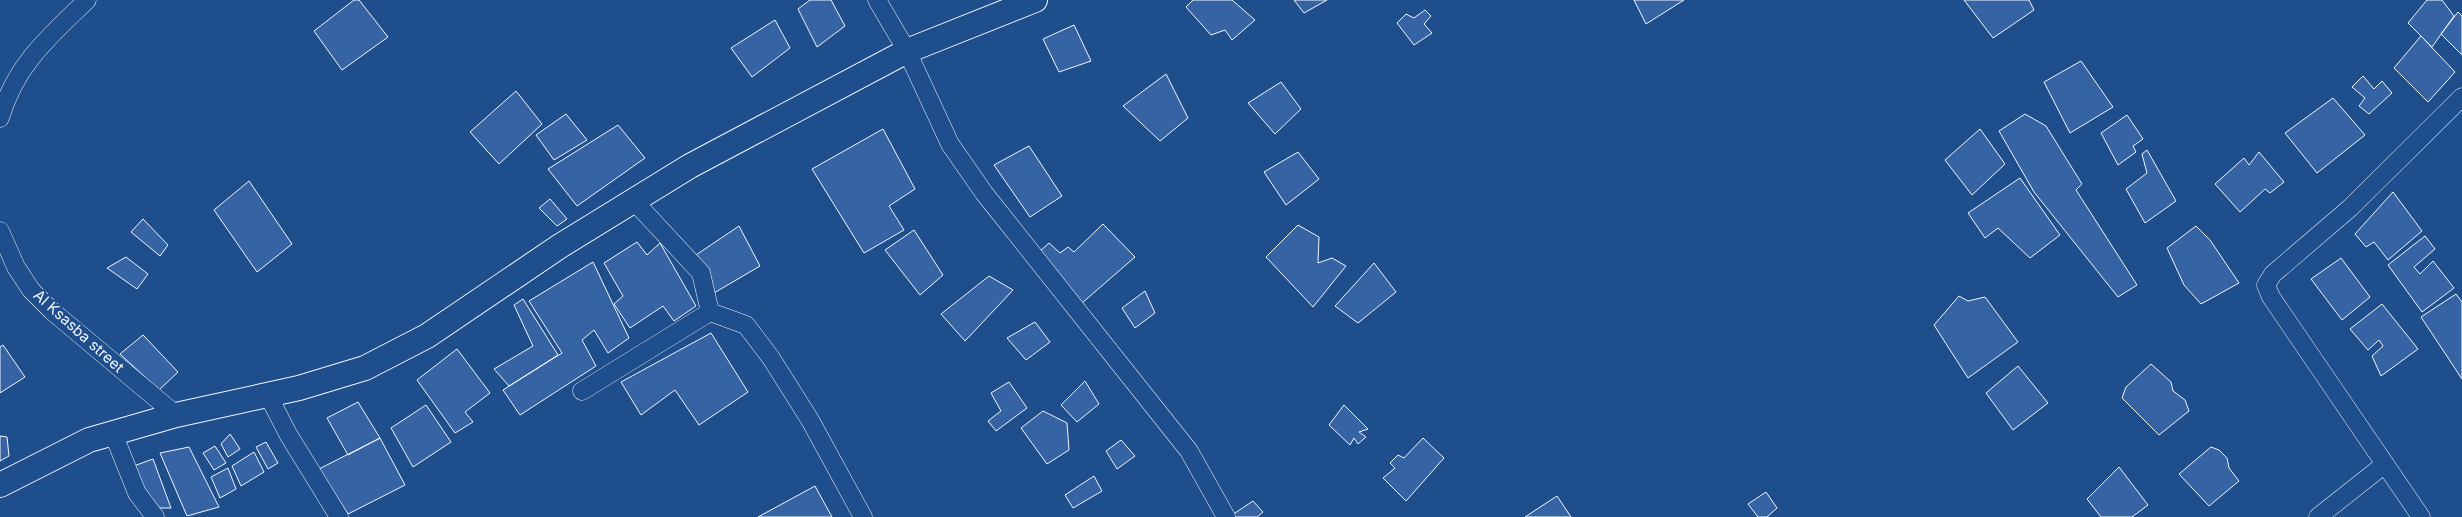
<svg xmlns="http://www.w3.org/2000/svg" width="2462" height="517" font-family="Inter,sans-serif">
<rect width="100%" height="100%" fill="#1f4e8c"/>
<path fill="#3563a3" stroke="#f2f6ff" d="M 354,0 L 359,0 L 388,37 L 342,70 L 314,31 Z
M 810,0 L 831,0 L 845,26 L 817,47 L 798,9 Z
M 1193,0 L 1232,0 L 1255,20 L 1232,40 L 1225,30 L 1211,35 L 1186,7 Z
M 1294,0 L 1327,0 L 1304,13 Z
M 1634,0 L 1684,0 L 1646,24 Z
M 1964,0 L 2029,0 L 2034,10 L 1993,38 Z
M 2427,0 L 2442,0 L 2454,16 L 2432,47 L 2408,23 Z
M 1425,10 L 1431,16 L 1424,24 L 1432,33 L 1414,45 L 1397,23 L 1406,14 L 1414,18 Z
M 2458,12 L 2462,16 L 2462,55 L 2441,34 Z
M 775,20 L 790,48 L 752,77 L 731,48 Z
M 1074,25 L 1091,61 L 1059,72 L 1043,39 Z
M 2421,36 L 2455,72 L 2428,102 L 2394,68 Z
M 2081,61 L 2113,107 L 2070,133 L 2044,82 Z
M 1166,74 L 1188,118 L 1160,141 L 1123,106 Z
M 2363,76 L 2374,89 L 2382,81 L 2392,93 L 2369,114 L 2359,106 L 2365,98 L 2352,87 Z
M 1281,82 L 1301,109 L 1275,134 L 1248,103 Z
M 516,91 L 542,124 L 499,164 L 470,132 Z
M 2333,98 L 2365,135 L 2317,173 L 2285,133 Z
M 566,114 L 587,140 L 554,160 L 536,135 Z
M 2025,114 L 2046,126 L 2082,184 L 2076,190 L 2137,285 L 2118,297 L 2034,192 L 1999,131 Z
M 2127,115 L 2143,139 L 2133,146 L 2136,152 L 2118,165 L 2101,133 Z
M 618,125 L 645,158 L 577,206 L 548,169 Z
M 883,129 L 915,189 L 889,206 L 904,230 L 864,253 L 812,169 Z
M 1980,129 L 2005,164 L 1972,195 L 1945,160 Z
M 1029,146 L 1062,196 L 1030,217 L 994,165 Z
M 2147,150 L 2176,201 L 2145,223 L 2126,189 L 2147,173 L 2142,154 Z
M 1298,152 L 1319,179 L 1286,205 L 1264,172 Z
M 2259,152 L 2284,182 L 2270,193 L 2265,189 L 2240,212 L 2215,184 L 2244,158 L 2249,165 Z
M 2020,178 L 2060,235 L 2030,258 L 1998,228 L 1985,238 L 1968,213 Z
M 249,181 L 292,244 L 257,272 L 214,210 Z
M 2393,192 L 2422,231 L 2388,260 L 2374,242 L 2366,247 L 2355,234 Z
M 550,199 L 567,219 L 557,226 L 539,208 Z
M 143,219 L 168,245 L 160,256 L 131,232 Z
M 1103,224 L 1135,257 L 1082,303 L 1039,252 L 1049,243 L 1060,253 L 1068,247 L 1074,252 Z
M 1298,225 L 1319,237 L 1318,263 L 1332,258 L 1346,266 L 1313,307 L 1266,257 Z
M 739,226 L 760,266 L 714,293 L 696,255 Z
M 2196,226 L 2210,240 L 2239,283 L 2201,304 L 2184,285 L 2167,248 Z
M 914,230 L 943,275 L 920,295 L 885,250 Z
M 2425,236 L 2435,249 L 2414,267 L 2420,274 L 2433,261 L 2454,288 L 2422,312 L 2388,265 Z
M 637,242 L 647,255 L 660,243 L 696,306 L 674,321 L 663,306 L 630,328 L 614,304 L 623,296 L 604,263 Z
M 126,257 L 148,274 L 137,289 L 107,268 Z
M 2341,258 L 2370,297 L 2342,320 L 2311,279 Z
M 593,262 L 629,338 L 608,353 L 594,330 L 582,340 L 596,366 L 520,415 L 503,390 L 562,353 L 529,301 Z
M 1374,263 L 1396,292 L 1358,323 L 1335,306 Z
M 989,276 L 1013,290 L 965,341 L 941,314 Z
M 1145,291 L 1155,313 L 1135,328 L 1122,308 Z
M 2456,294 L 2462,302 L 2462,379 L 2421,317 Z
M 1959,296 L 1968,301 L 1985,297 L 2018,342 L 1968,378 L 1934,325 Z
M 523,299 L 558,355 L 509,386 L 494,369 L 533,346 L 514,305 Z
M 2382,304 L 2418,349 L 2381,376 L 2372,356 L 2383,346 L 2379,340 L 2368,350 L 2350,329 Z
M 1035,322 L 1050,342 L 1026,360 L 1007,338 Z
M 711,333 L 748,392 L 699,425 L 675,390 L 641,415 L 621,382 Z
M 143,335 L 178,372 L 159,390 L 120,354 Z
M 3,345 L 25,377 L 0,393 L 0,347 Z
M 457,349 L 490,393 L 465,412 L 473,422 L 455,433 L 417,380 Z
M 2151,364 L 2171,382 L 2173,391 L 2185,400 L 2189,411 L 2159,435 L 2122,398 L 2126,387 Z
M 2018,366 L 2048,403 L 2013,430 L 1986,393 Z
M 1085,381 L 1099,404 L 1077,422 L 1061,405 Z
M 1009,382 L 1027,408 L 996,431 L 988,421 L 1001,411 L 991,393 Z
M 358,402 L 380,438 L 348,455 L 327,418 Z
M 426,405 L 451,442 L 413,467 L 391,428 Z
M 1344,405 L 1368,429 L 1359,432 L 1366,437 L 1358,444 L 1354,438 L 1350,445 L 1329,425 Z
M 1043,411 L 1067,423 L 1069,450 L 1047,464 L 1021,428 Z
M 230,434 L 240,449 L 228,457 L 221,444 Z
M 0,436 L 7,437 L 9,456 L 0,461 Z
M 380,438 L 405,485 L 348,514 L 319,469 Z
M 1423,438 L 1444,458 L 1406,501 L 1383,478 L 1395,468 L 1390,463 L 1398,455 L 1404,458 Z
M 1121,440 L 1135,456 L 1117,469 L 1106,451 Z
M 266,442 L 278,463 L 268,469 L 256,447 Z
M 215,446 L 226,463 L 214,470 L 203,453 Z
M 189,447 L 219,507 L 187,516 L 160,453 Z
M 2211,447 L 2219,450 L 2227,458 L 2229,468 L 2239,481 L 2209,506 L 2179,474 Z
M 254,452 L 264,472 L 241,486 L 232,466 Z
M 153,459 L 171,508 L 153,508 L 131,467 Z
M 2119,467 L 2148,505 L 2132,517 L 2101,517 L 2087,499 Z
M 228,468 L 236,489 L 220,498 L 211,477 Z
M 1094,476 L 1102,491 L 1073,508 L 1065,495 Z
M 815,486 L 832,517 L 758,517 Z
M 1766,492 L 1777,508 L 1767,517 L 1758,517 L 1748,504 Z
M 1557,496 L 1571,517 L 1525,517 Z
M 1253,501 L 1263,512 L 1257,517 L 1234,517 L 1232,515 Z"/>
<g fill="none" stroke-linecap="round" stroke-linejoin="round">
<defs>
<path id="street" d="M 877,0 L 907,51 L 950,144 L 984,193 L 1189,451 L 1226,517
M 0,118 C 16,64 48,38 87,0
M 634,201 L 701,273 L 710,312 L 746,325 L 771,358 L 810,420 L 863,517
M 0,231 L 16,267 L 31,290 L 52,311 L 176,415
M 582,391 L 710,312
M 268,395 L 288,434 L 339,517
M 113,433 L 137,493 L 155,517
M 2318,517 L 2385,464
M 2421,517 L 2271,297 L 2266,285 L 2273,274 L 2350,208 L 2462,97"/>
<path id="secondary" d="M 0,485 L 89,440 L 176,415 L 299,388 L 365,368 L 427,336 L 560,246 L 690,166 L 907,51 L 1035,0"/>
</defs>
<use href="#street" stroke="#f2f6ff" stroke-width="19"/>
<use href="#secondary" stroke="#f2f6ff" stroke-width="26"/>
<use href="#street" stroke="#1f4e8c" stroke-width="18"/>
<use href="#secondary" stroke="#1f4e8c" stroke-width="24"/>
</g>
<g text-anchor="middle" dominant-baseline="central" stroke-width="4" stroke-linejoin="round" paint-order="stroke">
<g font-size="15" fill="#f2f6ff" stroke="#1f4e8c">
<text transform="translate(79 331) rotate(42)">Al Ksasba street</text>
</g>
</g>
</svg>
